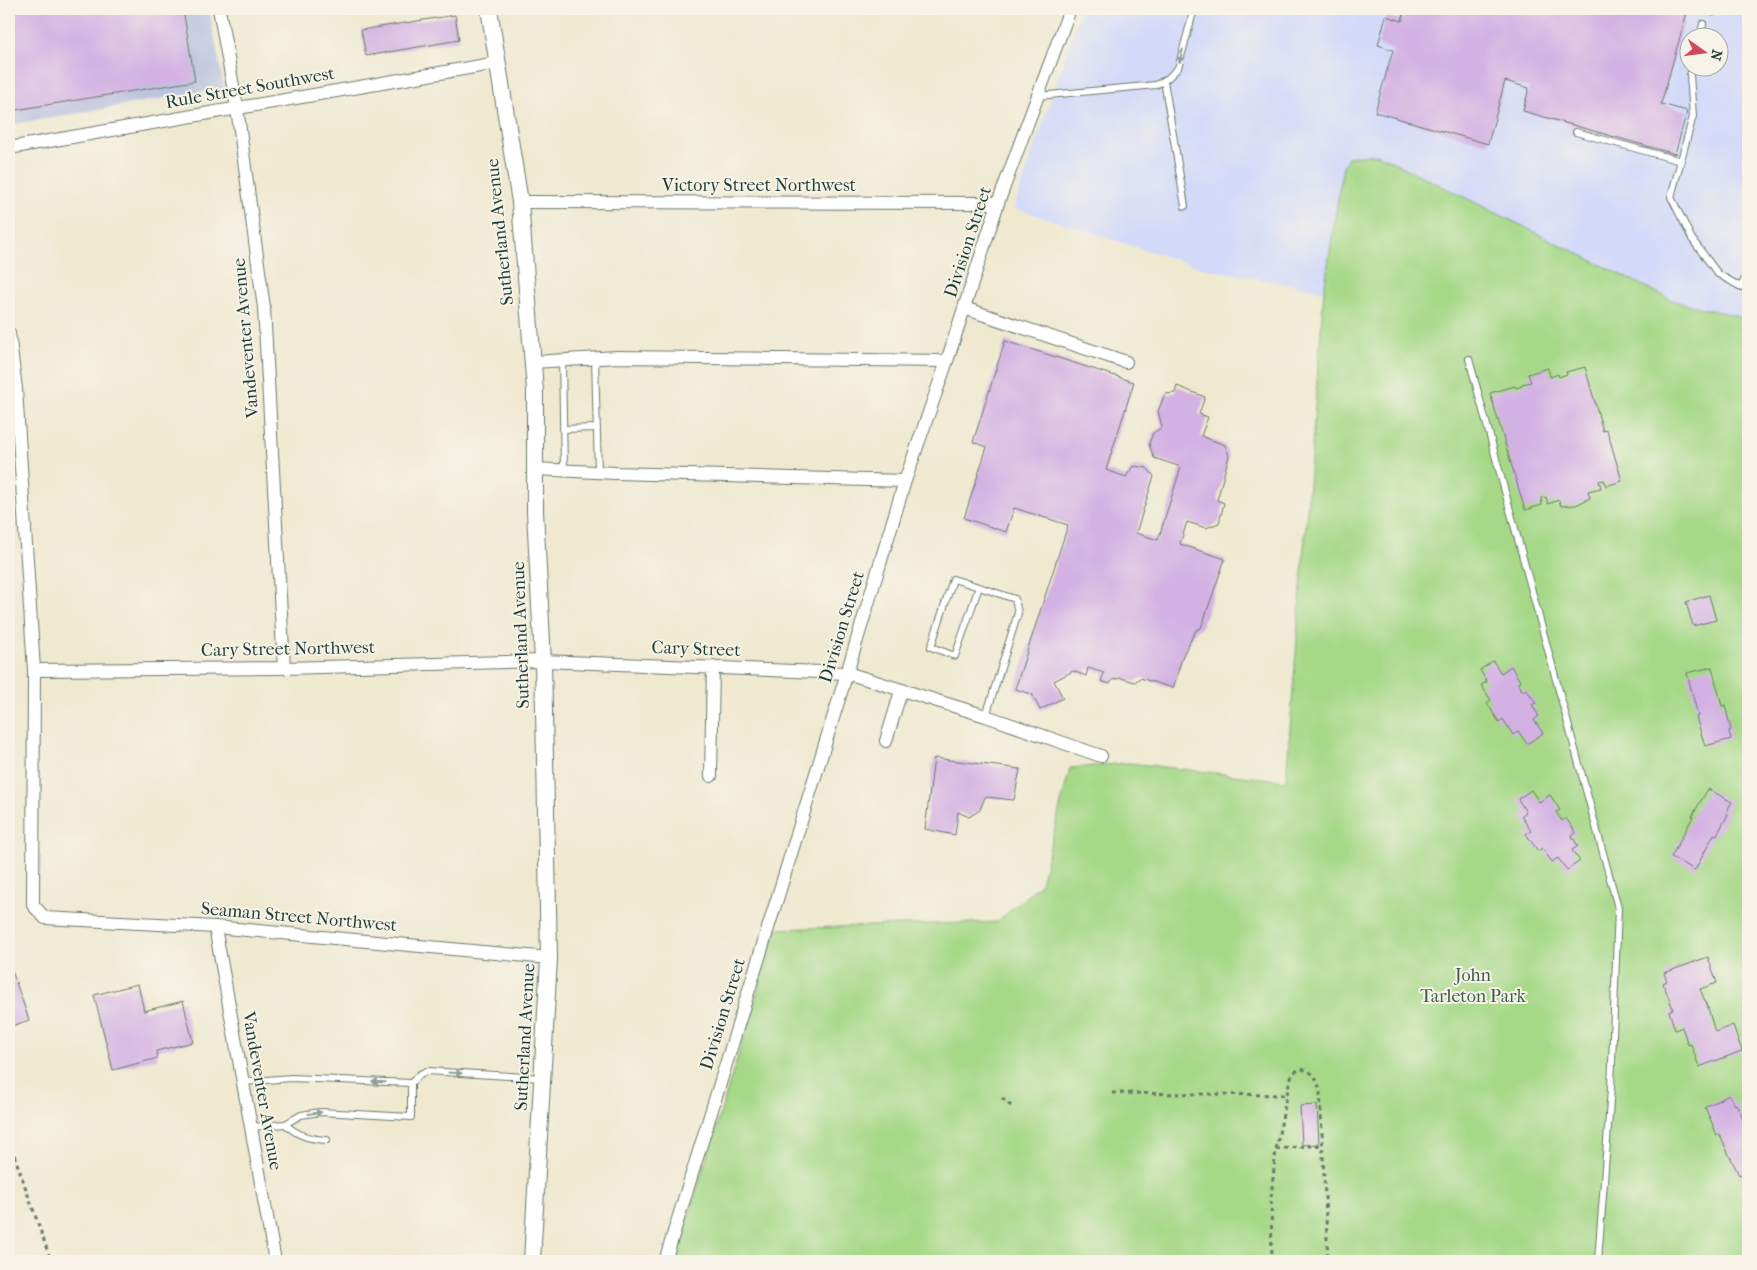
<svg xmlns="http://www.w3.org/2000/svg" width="1757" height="1270" font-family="'IM FELL French Canon',serif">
<rect width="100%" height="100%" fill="#f7f3e8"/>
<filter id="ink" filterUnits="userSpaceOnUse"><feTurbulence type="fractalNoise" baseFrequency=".02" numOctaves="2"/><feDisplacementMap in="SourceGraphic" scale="10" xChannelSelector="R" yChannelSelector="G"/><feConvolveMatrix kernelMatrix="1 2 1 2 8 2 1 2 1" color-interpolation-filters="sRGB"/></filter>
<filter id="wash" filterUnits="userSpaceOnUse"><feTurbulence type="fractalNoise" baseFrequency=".0096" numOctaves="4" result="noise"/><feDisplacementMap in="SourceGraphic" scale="20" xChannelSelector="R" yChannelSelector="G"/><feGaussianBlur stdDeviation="1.12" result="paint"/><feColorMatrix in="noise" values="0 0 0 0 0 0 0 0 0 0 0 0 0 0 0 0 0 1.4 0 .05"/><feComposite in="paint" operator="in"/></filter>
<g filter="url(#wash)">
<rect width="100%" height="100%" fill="#efe9d0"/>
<path fill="#d2d9f9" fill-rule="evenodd" d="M 1081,9 L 1748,9 L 1748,319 L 1674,301 L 1343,166 L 1324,291 L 1202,268 L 1014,208 ZM 1690,38 L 1720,38 L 1720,68 L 1690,68 Z"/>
<path fill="#bcc3de" d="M 9,9 L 209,9 L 224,88 L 9,125 Z"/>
<path fill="#a6d887" stroke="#628a5e" d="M 1377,154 L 1674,301 L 1748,319 L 1748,1261 L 675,1261 L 777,929 L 997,922 L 1041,883 L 1070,768 L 1129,763 L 1286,781 L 1324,291 L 1343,166 L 1349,157 Z"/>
<g id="blocks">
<path fill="#d3b1e3" d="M 9,9 L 183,9 L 195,81 L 9,111 Z
M 1405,9 L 1688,9 L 1661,104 L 1687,111 L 1675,154 L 1523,111 L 1529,88 L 1505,81 L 1488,144 L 1375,112 L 1393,50 L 1378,45 L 1386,16 L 1402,21 Z
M 1691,9 L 1716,9 L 1714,16 Z
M 455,15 L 459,40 L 366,56 L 361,30 Z
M 1005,341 L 1134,382 L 1106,470 L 1126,477 L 1133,466 L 1147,468 L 1154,476 L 1136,533 L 1158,540 L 1181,467 L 1154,458 L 1149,444 L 1153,433 L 1162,427 L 1158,411 L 1165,394 L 1175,393 L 1177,386 L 1205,397 L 1199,414 L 1208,417 L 1201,436 L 1225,445 L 1229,456 L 1217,500 L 1224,503 L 1219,523 L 1206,528 L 1187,522 L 1180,544 L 1225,559 L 1201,628 L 1196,630 L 1183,655 L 1173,688 L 1140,678 L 1135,682 L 1121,678 L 1112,680 L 1110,684 L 1101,681 L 1104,673 L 1088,668 L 1086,676 L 1073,671 L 1054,681 L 1063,698 L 1040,710 L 1032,694 L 1015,689 L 1068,525 L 1014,508 L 1006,532 L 964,518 L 987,447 L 973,442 Z
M 1585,367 L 1603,431 L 1607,430 L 1622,481 L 1606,486 L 1604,480 L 1599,481 L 1601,488 L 1588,491 L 1590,498 L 1576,505 L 1561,506 L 1559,500 L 1548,504 L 1546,497 L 1541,498 L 1542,505 L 1525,510 L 1490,393 L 1515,386 L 1516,388 L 1522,386 L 1522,384 L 1531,382 L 1528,374 L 1548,368 L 1550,377 L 1558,374 L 1559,377 L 1567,374 L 1566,372 Z
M 1709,595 L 1716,620 L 1693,626 L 1686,602 Z
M 1493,661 L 1501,673 L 1511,666 L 1520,681 L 1518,683 L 1523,692 L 1526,689 L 1536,703 L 1532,705 L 1539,716 L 1534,720 L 1543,733 L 1527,744 L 1518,731 L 1513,735 L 1503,719 L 1499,722 L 1487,703 L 1491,700 L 1481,685 L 1487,682 L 1480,670 Z
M 1712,667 L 1722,706 L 1725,705 L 1731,730 L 1729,731 L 1731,739 L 1705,746 L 1696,717 L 1698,716 L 1687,673 Z
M 934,758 L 1020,769 L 1014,800 L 985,797 L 980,810 L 969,817 L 958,812 L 955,835 L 925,829 Z
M 1708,789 L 1732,802 L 1726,812 L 1728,814 L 1717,835 L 1714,834 L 1695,870 L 1671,857 L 1693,817 L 1692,816 Z
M 1531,790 L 1539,802 L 1550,795 L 1560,810 L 1556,812 L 1562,821 L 1566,818 L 1576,833 L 1572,836 L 1578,846 L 1572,850 L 1580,861 L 1567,870 L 1558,858 L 1552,862 L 1542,848 L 1538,851 L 1526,834 L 1531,831 L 1521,816 L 1526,812 L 1518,799 Z
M 1708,957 L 1717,983 L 1700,989 L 1705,1001 L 1706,1001 L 1715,1032 L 1733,1025 L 1742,1051 L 1699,1067 L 1691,1044 L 1688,1045 L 1682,1027 L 1675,1030 L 1669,1011 L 1673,1009 L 1663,983 L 1667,981 L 1664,973 Z
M 9,962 L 29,1020 L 9,1027 Z
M 138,984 L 144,1011 L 183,1001 L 193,1042 L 156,1051 L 158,1058 L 113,1070 L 94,995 Z
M 1729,1095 L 1735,1105 L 1736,1104 L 1747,1126 L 1745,1127 L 1748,1133 L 1748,1171 L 1739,1175 L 1719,1134 L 1717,1135 L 1705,1107 Z
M 1317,1105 L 1319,1144 L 1302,1145 L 1300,1106 Z
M 1728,1255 L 1731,1261 L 1714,1261 Z"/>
</g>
</g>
<g filter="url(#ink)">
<use href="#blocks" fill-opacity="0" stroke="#68796b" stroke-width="1"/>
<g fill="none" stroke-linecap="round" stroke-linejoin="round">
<defs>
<path id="service" d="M 1700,38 L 1703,24
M 1692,68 L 1690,75 L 1693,116 L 1671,197 L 1692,239 L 1718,274 L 1741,287 L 1748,272
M 1164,81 L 1185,206
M 1038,96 L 1156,85 L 1168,78 L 1178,68 L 1194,9
M 1576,132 L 1681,161
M 595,358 L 598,473
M 1469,359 L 1618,908 L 1611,1088 L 1598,1261
M 562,360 L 564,470
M 563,429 L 597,428
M 979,587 L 953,579 L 931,647 L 955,656 L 979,587 L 1015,599 L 1018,613 L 986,716
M 243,1082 L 291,1078 L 411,1083 L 411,1117 L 320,1112 L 301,1115 L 285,1124 L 251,1127
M 411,1083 L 420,1074 L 427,1071 L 543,1078
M 285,1124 C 298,1136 310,1139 327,1140"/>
<path id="minor" d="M 219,9 L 237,108 L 264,308 L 284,668
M 9,148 L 497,63
M 520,202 L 998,203
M 964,308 L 1126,362
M 9,333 L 16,389 L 34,670 L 33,905 L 45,918 L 215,927 L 549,958
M 533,362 L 617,357 L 947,361
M 535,469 L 615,473 L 905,481
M 34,670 L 284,668 L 543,661 L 847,673 L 986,716 L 1101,756
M 886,741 L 901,691
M 711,776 L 713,667
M 215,927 L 275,1261
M 665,1261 L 847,673 L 905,481 L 947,361 L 998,203 L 1070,9"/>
<path id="tertiary" d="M 489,9 L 520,202 L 535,390 L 535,512 L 543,661 L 549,958 L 532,1261"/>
</defs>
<use href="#service" stroke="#68796b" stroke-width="8"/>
<use href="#minor" stroke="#68796b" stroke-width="14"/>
<use href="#tertiary" stroke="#68796b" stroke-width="18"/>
<path stroke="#68796b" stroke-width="3" stroke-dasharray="4 4" stroke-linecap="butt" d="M 1112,1093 L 1286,1095
M 1002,1098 L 1011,1106
M 9,1140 L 51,1261
M 1276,1149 L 1322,1145
M 1272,1261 L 1271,1198 L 1276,1149 L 1290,1079 L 1294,1072 L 1301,1069 C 1314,1071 1317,1079 1320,1091 L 1328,1261"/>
<use href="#service" stroke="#fff" stroke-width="6"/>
<use href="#minor" stroke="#fff" stroke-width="12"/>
<use href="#tertiary" stroke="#fff" stroke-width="16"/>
</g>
<defs><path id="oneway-solid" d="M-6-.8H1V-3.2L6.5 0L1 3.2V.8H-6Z" transform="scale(1.25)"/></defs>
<g fill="#8f9e9a">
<use href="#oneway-solid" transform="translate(1181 56) rotate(105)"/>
<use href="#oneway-solid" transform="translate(455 1073) rotate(4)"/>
<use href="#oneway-solid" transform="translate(379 1082) rotate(-178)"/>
<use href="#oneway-solid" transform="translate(315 1113) rotate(-7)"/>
</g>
</g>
<g text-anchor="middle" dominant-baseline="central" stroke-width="4" stroke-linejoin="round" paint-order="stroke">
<g font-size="18" fill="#1f3d34" stroke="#f7f3e8">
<text transform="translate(250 88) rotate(-10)">Rule Street Southwest</text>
<text x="759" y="185">Victory Street Northwest</text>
<text transform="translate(500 232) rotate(-96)">Sutherland Avenue</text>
<text transform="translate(968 242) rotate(-72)">Division Street</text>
<text transform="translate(246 338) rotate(-95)">Vandeventer Avenue</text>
<text transform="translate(842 627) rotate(-73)">Division Street</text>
<text transform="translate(521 635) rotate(-92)">Sutherland Avenue</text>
<text transform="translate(288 649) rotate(-1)">Cary Street Northwest</text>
<text transform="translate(696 649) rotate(2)">Cary Street</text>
<text transform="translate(299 917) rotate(5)">Seaman Street Northwest</text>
<text transform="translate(723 1014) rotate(-73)">Division Street</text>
<text transform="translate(525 1037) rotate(-87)">Sutherland Avenue</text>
<text transform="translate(262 1091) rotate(80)">Vandeventer Avenue</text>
</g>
<g font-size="18" fill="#3a5c45" stroke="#f7f3e8">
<text x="1473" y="975">John<tspan x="1473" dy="21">Tarleton Park</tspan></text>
</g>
</g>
<rect width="1757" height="1270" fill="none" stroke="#f7f3e8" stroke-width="30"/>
<g transform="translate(1704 52) rotate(104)"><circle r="24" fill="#f7f3e8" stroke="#a1aaa0"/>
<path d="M0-4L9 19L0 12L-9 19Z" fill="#d1495b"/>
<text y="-8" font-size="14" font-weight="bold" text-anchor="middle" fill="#1f3d34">N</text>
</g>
</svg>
